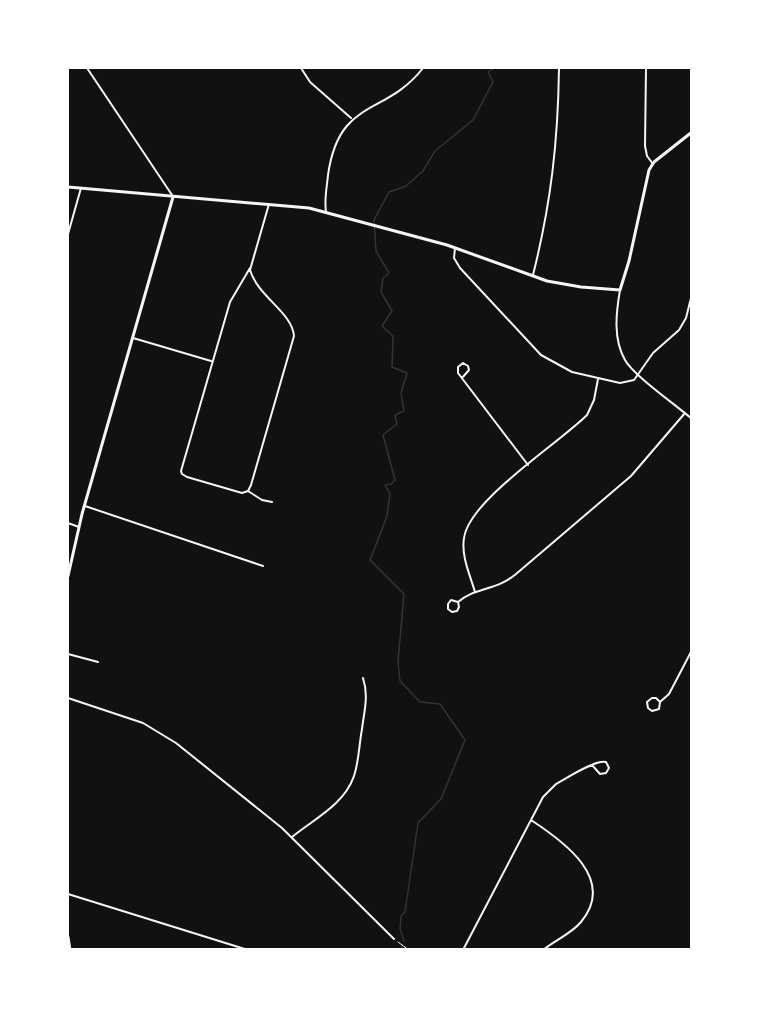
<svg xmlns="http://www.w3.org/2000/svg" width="759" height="1017" font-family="'Golos Text',sans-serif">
<rect width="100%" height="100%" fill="#111"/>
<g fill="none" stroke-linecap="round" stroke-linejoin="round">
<path stroke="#333" stroke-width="1.5" d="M 404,941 L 400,929 L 401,916 L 405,912 L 418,823 L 441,799 L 465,740 L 440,704 L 420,702 L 400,681 L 398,662 L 404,594 L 370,560 L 387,516 L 390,494 L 385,485 L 391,484 L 395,480 L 383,435 L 397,424 L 395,415 L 404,411 L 401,393 L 407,373 L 392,367 L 393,336 L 382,326 L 392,311 L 381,292 L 383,278 L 389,273 L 376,251 L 374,220 L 389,192 L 406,186 L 423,171 L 435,151 L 473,120 L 493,82 L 488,72 L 494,68
M 401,950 L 402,945"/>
<path stroke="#f5f5f5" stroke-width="1" d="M 398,942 L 409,950"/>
<path stroke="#f5f5f5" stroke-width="2" d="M 87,68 L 172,195
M 301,68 L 310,82 L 351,118
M 326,212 C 324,199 327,187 328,175 C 339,97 385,117 423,68
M 68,234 L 81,188
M 455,248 L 454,258 L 460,268 L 541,355 L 572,372 L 620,383 L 634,380 L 653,353 L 679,330 L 686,318 L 692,294
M 250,268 L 230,302 L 181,471 L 182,474 L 187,477 L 242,493 L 248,491 L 251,485 L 294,336 C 292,312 258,297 250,270 L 269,204
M 533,275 C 551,203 558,142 559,68
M 133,338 L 211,361
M 462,378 L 469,370 L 468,366 L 463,363 L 458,367 L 458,373 L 528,465
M 248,491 L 262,500 L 272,502
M 85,506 L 263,566
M 68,523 L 79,527
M 475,592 C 470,575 461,556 464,538 C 469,500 558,444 587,415 L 594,400 L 598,379
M 458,602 L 459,607 L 457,611 L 452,612 L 448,609 L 448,604 L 451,600 L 458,602 C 475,587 496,591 516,574 L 631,476 L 685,413
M 68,654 L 98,662
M 68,698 L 143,723 L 176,743 L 282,828 L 394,939
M 660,702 L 656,698 L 652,698 L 647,702 L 648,708 L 652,711 L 659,709 L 660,702 L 669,694 L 692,650
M 531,820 C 563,841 617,879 581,922 C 571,934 555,940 543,950
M 292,837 C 314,819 344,805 354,776 C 359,761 359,745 362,729 C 364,712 369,696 363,678
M 68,894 L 248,950
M 463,950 L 543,797 L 556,784 C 567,778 596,759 606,762 L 609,768 L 606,773 L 600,774 L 592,765"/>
<path stroke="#f5f5f5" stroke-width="2" d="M 646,68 L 645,146 L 647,156 L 653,164
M 620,290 C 616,313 613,339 625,360 C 633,375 676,405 692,419"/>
<path stroke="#f5f5f5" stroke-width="3" d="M 68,187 L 309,208 L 447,245 L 547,281 L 581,287 L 620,290 L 629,261 L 649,170 L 654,162 L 692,132
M 68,576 L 82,514 L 173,197
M 68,937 L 70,950"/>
</g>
<rect width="759" height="1017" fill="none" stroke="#ffffff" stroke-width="138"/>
</svg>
